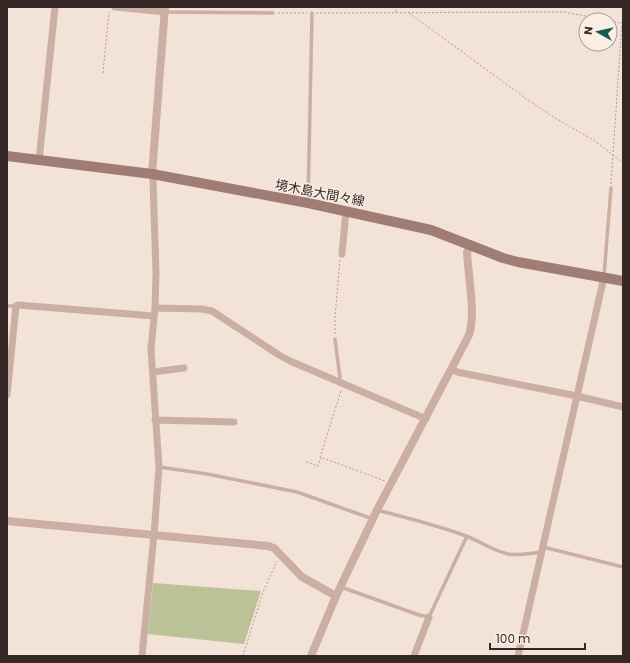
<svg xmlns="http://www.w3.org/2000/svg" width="630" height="663" font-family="Poppins,'Noto Sans JP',sans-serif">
<rect width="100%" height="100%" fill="#f2e2d8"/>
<path fill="#bbc297" d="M 153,583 L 261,591 L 244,644 L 148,634 Z"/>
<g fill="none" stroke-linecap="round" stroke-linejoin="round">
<path stroke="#b7998e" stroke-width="1" stroke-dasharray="2 2" stroke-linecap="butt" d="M 396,12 L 396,7
M 278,13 L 307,13
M 316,13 L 564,12 L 607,20
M 409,13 L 528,100 L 555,118 L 595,141 L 623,163
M 610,21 L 621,23
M 103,73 L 109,12
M 611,184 L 623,7
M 335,334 L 335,316 L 340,260
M 341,391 L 320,457 L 385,481
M 306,462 L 318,466 L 321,458
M 243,656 L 263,592 L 277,561"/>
<path stroke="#cbafa3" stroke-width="3.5" d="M 165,12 L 273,13
M 308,202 L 312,13
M 604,276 L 611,188
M 7,306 L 16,306
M 335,339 L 340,378 L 339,381
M 159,467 L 207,474 L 297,492 L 373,519
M 377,510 C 407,518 437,525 466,536 C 480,541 493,551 508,554 C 519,556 531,553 542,552
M 543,547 L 623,567
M 341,587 L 419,615 L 429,617 L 467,536"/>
<path stroke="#cbafa3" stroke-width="7" d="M 115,7 L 165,12
M 39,161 L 55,7
M 342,254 L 346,211
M 155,308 L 202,309 L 212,311 L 279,355 L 290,361 L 426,419
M 452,369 L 457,372 L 577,396 L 623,407
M 153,372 L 184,368
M 7,395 L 16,306 L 18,305 L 154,316
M 155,420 L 234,422
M 142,656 L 154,535 L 159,467 L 151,349 L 155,308 L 156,273 L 153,180 L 152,174
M 414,656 L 429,617
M 518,656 L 604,277"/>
<path stroke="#cbafa3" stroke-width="8" d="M 152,174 L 165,7
M 7,521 L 268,546 L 274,548 L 302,577 L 336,596
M 311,656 L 336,596 L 377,510 L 469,335 C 476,314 468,275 467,252 L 470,245"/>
<path stroke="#9f7d75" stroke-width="10" d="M 7,156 L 152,174 L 308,203 L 431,230 L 503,258 L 518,262 L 623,281"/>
</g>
<g text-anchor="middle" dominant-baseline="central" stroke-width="3" stroke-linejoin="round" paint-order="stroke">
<g font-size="13" fill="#362826" stroke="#faede4">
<text transform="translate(320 193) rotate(11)">境木島大間々線</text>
</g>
</g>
<rect width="630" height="663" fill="none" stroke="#362826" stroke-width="16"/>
<g transform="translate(598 32) rotate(278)"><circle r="19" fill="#faede4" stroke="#ac9e98"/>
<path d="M0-3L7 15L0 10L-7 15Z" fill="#195953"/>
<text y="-6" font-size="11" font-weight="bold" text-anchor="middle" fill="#362826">N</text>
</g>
<path d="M490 643v6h95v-6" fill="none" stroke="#362826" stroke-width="2"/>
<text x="496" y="643" font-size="12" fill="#362826" stroke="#faede4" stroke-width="3" paint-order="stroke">100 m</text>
</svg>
